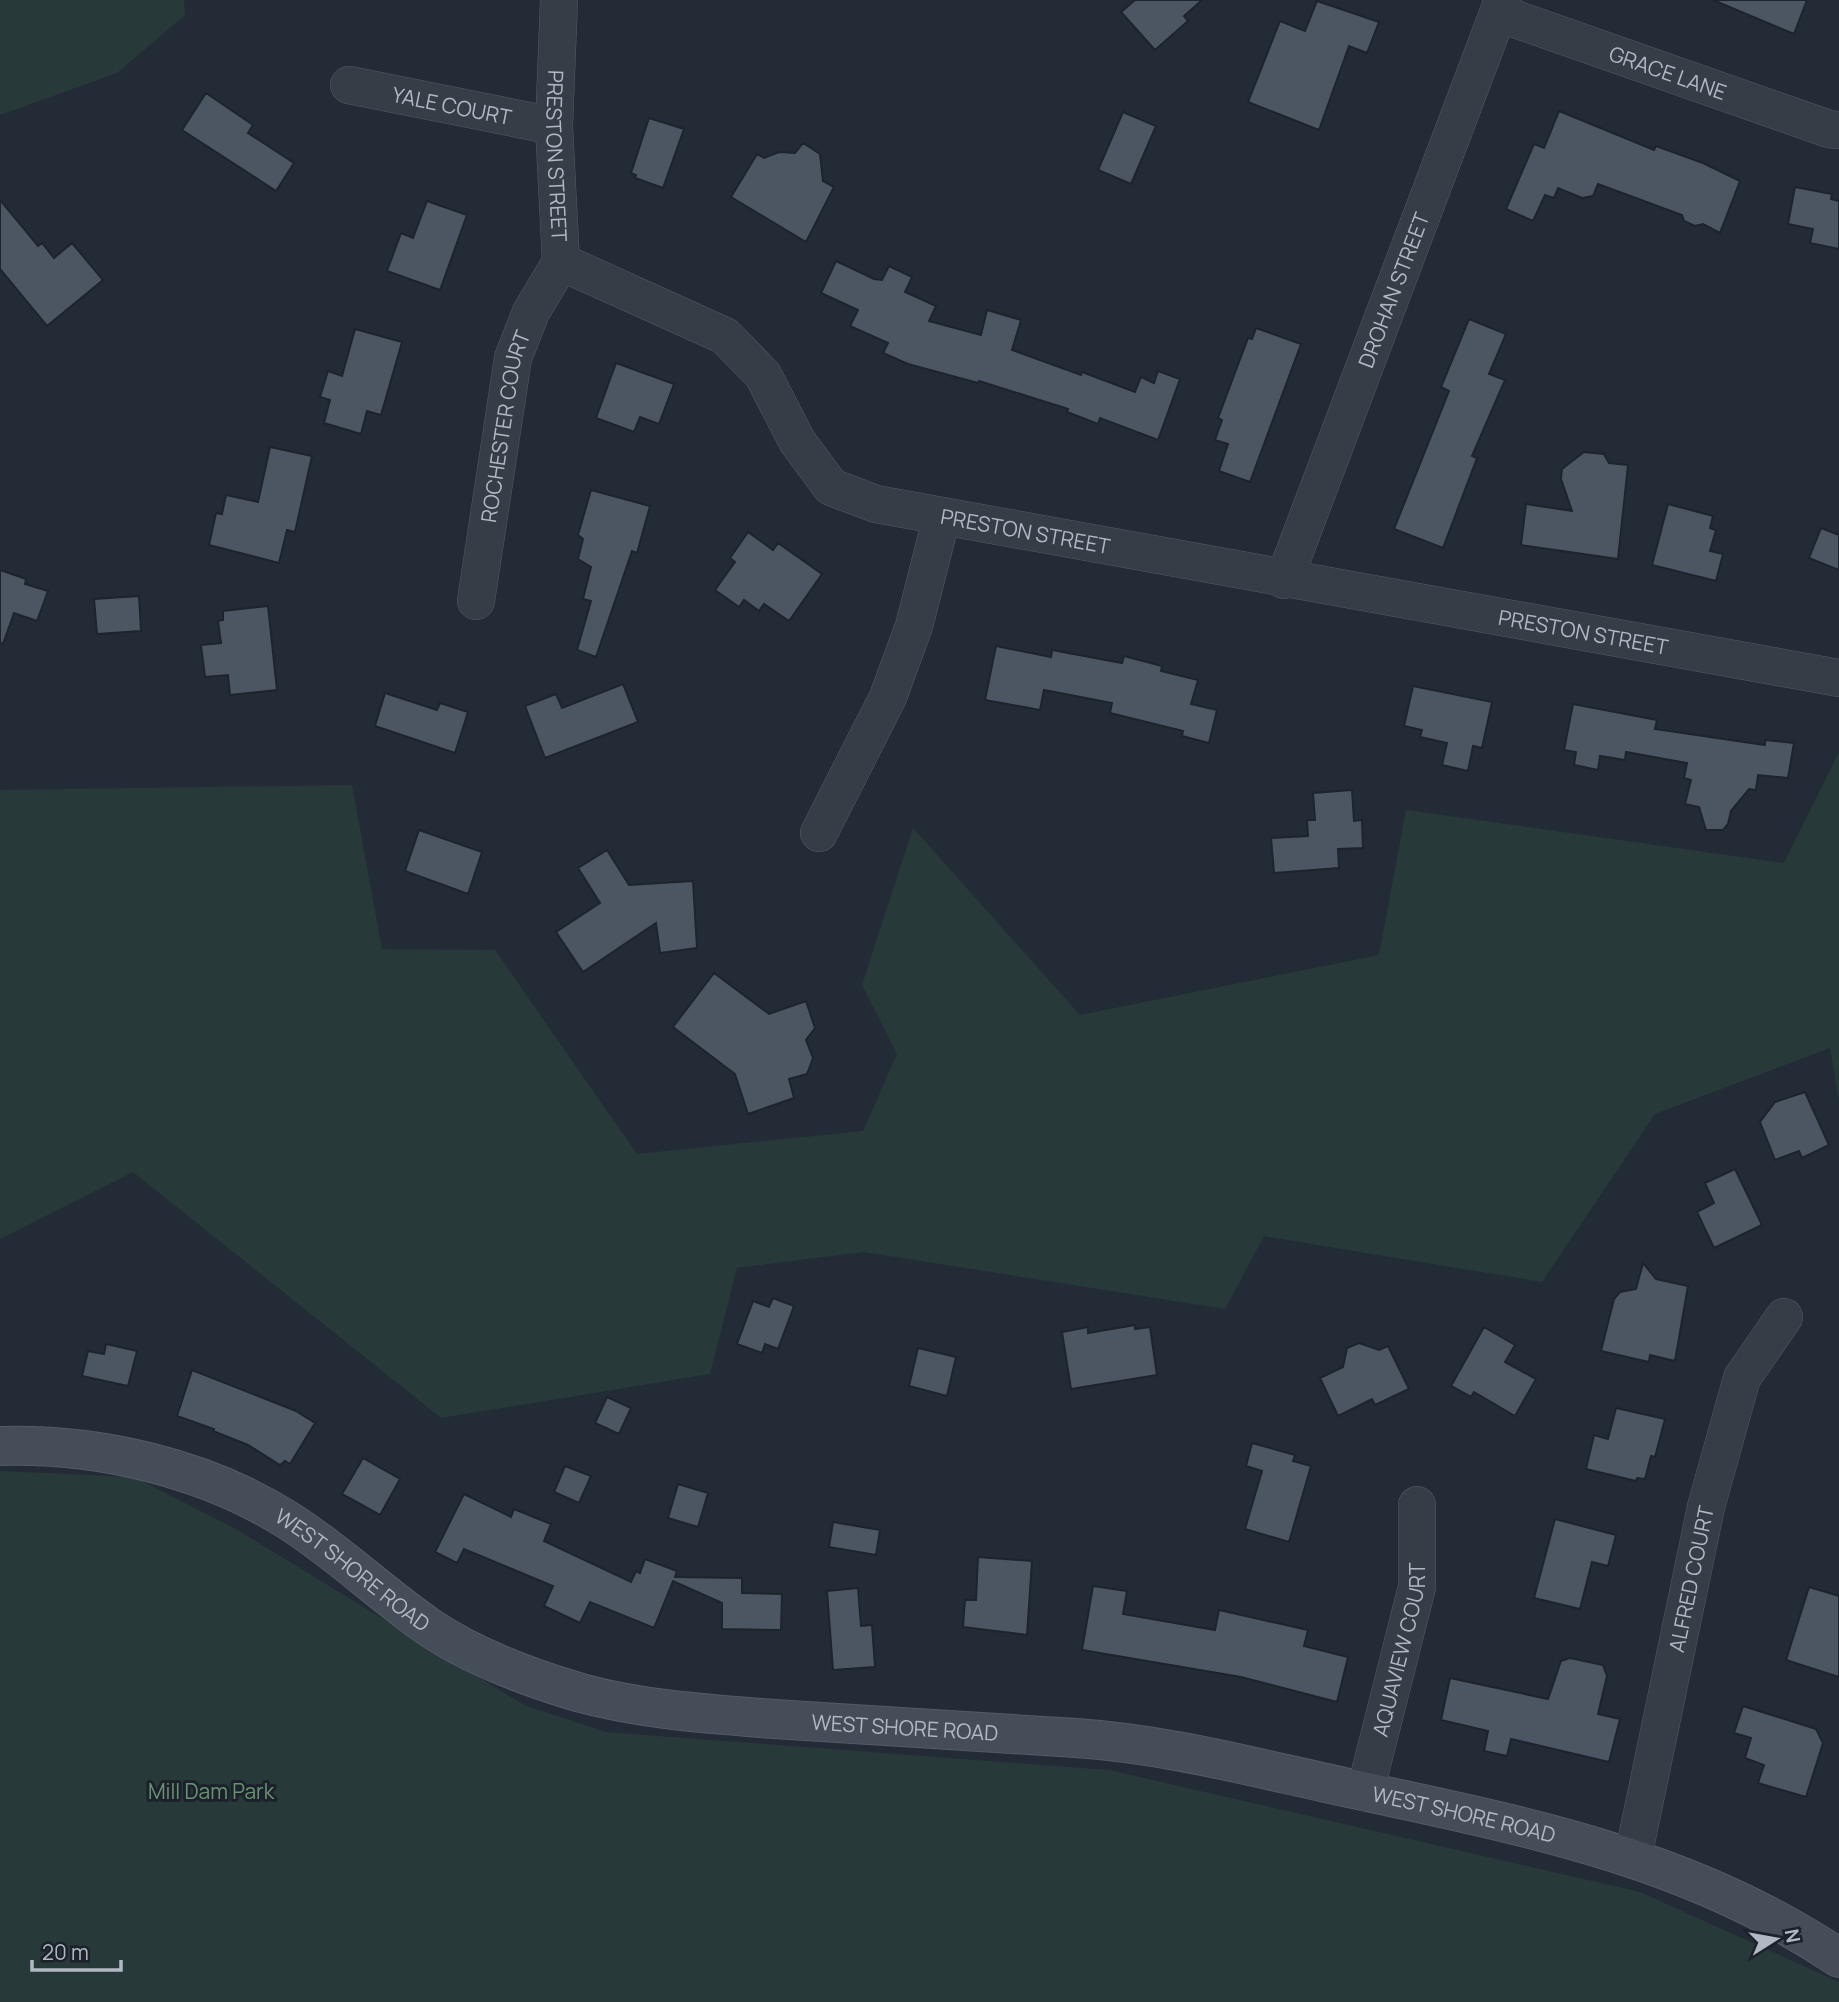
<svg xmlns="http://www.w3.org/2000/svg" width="1839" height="2002" font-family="Manrope,sans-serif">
<rect width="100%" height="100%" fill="#232b36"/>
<path fill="#283939" d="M 0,0 L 184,0 L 185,15 L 117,73 L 0,115 Z
M 1839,752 L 1839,1100 L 1830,1048 L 1655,1114 L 1542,1282 L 1264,1236 L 1225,1309 L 864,1252 L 737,1268 L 710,1374 L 441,1418 L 133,1172 L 0,1239 L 0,790 L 352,785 L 382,949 L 495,950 L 637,1154 L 863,1131 L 897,1054 L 862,985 L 913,828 L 1080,1015 L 1379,955 L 1406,810 L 1784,863 Z
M 0,1471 L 134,1477 L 236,1529 L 524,1705 L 606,1732 L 1109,1770 L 1640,1892 L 1839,1982 L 1839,2002 L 0,2002 Z"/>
<path fill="#4c5662" stroke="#1e242d" stroke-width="2" d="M 1135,0 L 1202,0 L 1184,16 L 1188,21 L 1155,50 L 1121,12 Z
M 1713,0 L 1807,0 L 1794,34 Z
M 1317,1 L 1379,22 L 1367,53 L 1349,46 L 1319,130 L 1248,102 L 1280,21 L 1305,31 Z
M 206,93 L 253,125 L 248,133 L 294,163 L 276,191 L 182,130 Z
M 1559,111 L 1654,150 L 1656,146 L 1703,163 L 1740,181 L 1720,233 L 1703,224 L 1695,226 L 1684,221 L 1682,215 L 1598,184 L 1593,196 L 1582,198 L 1558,188 L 1554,198 L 1545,195 L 1533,221 L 1506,209 L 1534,144 L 1544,148 Z
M 1123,112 L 1156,126 L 1131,184 L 1098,170 Z
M 649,118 L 684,129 L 663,188 L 635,178 L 636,175 L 631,173 Z
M 803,143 L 820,154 L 823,181 L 834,187 L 806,242 L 731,197 L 757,154 L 764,158 L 779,152 L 795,153 Z
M 1795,187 L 1832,194 L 1831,199 L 1839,201 L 1839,249 L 1810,243 L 1813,229 L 1788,224 Z
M 0,200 L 38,246 L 42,243 L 54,258 L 72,243 L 103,280 L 47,326 L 0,269 Z
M 427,201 L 467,215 L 440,290 L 387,271 L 401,233 L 413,238 Z
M 836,261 L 874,279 L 882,280 L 889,266 L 912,277 L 905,292 L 936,306 L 929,321 L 981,335 L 987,310 L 1021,320 L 1012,350 L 1081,375 L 1082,372 L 1135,392 L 1141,377 L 1154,383 L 1158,371 L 1180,379 L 1158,440 L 1100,418 L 1098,424 L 1067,412 L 1068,409 L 979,381 L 978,383 L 908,364 L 883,353 L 888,343 L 850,326 L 858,310 L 821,293 Z
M 1469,319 L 1506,334 L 1489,374 L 1505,380 L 1472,456 L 1477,458 L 1443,548 L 1394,529 L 1449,391 L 1441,387 Z
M 1256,328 L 1301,344 L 1250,482 L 1219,471 L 1228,444 L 1215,440 L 1222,420 L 1218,418 L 1248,338 L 1252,339 Z
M 355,329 L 402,342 L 381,415 L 367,411 L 361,434 L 324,423 L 330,400 L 320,397 L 328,371 L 342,376 Z
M 616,363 L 674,384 L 659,424 L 640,417 L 634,432 L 596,418 Z
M 270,447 L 312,456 L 295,532 L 287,530 L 279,563 L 209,545 L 216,513 L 222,514 L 226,495 L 258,502 Z
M 1584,452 L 1604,454 L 1609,463 L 1628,465 L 1618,559 L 1521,545 L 1526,504 L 1572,511 L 1561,479 L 1562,469 Z
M 591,490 L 650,506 L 637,553 L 632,551 L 596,657 L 577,650 L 591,601 L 583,599 L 591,567 L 578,559 L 583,539 L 578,535 Z
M 1668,504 L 1713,516 L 1710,528 L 1716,530 L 1710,551 L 1723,554 L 1716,581 L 1652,565 Z
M 1821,528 L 1839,535 L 1839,570 L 1809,558 Z
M 748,532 L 773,550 L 778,543 L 822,574 L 789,621 L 764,604 L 759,611 L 744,600 L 739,607 L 715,590 L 735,562 L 730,558 Z
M 0,570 L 26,579 L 25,584 L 48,591 L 37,621 L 14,613 L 3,644 L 0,643 Z
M 139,596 L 141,631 L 97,634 L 94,599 Z
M 268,606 L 277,690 L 230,695 L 228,675 L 205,677 L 201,645 L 221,643 L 218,621 L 223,620 L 223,611 Z
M 996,646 L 1051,657 L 1052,650 L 1122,663 L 1124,656 L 1162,666 L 1161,671 L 1198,680 L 1191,704 L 1217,710 L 1209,743 L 1182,736 L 1183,731 L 1110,713 L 1112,703 L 1044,690 L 1040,710 L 985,700 Z
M 623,684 L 638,722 L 545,758 L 525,706 L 556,694 L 562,708 Z
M 1413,686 L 1492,702 L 1482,748 L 1473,746 L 1468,771 L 1442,765 L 1447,743 L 1420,737 L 1422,730 L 1404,726 Z
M 385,693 L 437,710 L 440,703 L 468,712 L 455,753 L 375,726 Z
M 1573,704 L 1657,720 L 1655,729 L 1765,745 L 1765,740 L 1794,743 L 1788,778 L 1758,775 L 1756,790 L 1749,789 L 1731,811 L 1728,824 L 1723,830 L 1706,830 L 1699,807 L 1685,804 L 1691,780 L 1684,778 L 1687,763 L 1626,752 L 1625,760 L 1600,756 L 1598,770 L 1574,765 L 1576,752 L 1564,750 Z
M 1352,790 L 1354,821 L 1362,820 L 1363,848 L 1338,849 L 1339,868 L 1274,873 L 1271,838 L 1308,836 L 1307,820 L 1315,820 L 1313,793 Z
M 419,830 L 482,852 L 468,894 L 405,871 Z
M 607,850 L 629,885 L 693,881 L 697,948 L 660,953 L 656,923 L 583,972 L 556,932 L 600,903 L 578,868 Z
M 714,973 L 769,1014 L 806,1001 L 815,1028 L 806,1040 L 813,1058 L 807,1074 L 789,1079 L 794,1098 L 748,1114 L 735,1074 L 673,1027 Z
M 1805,1092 L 1829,1145 L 1802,1158 L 1799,1151 L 1775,1160 L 1760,1122 L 1775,1102 Z
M 1735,1169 L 1762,1225 L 1714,1248 L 1697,1212 L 1714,1203 L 1705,1183 Z
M 1643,1263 L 1656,1279 L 1688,1286 L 1675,1361 L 1650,1355 L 1649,1362 L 1601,1351 L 1614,1299 L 1620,1292 L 1636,1289 Z
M 773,1298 L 794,1306 L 778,1349 L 765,1344 L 762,1353 L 737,1344 L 753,1301 L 769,1307 Z
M 1135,1325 L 1135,1329 L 1150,1327 L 1157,1375 L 1071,1389 L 1062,1332 L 1088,1327 L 1088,1333 Z
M 1484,1327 L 1515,1345 L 1505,1362 L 1536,1379 L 1515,1416 L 1474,1392 L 1471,1397 L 1451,1386 Z
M 1359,1343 L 1379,1350 L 1388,1346 L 1409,1389 L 1375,1405 L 1372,1399 L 1338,1416 L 1320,1378 L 1343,1367 L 1347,1348 Z
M 106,1344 L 137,1351 L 128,1386 L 82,1376 L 88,1351 L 104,1354 Z
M 918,1348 L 956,1357 L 947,1396 L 909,1386 Z
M 192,1370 L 296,1411 L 315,1423 L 290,1464 L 285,1461 L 280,1465 L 248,1445 L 213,1431 L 214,1429 L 177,1416 Z
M 607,1397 L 631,1408 L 619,1434 L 595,1423 Z
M 1616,1408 L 1665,1419 L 1655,1457 L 1651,1456 L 1645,1479 L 1637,1478 L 1636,1481 L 1586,1469 L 1594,1435 L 1608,1439 Z
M 1252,1443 L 1295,1455 L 1293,1461 L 1311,1466 L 1289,1542 L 1245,1529 L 1262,1471 L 1246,1466 Z
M 363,1458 L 400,1479 L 380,1515 L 342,1494 Z
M 565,1466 L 591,1476 L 579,1503 L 554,1492 Z
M 678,1484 L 708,1493 L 698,1527 L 668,1518 Z
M 464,1494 L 511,1517 L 514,1509 L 551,1524 L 544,1541 L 631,1582 L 636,1571 L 640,1573 L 645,1559 L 677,1571 L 675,1577 L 742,1578 L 742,1593 L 782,1594 L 781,1630 L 722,1629 L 722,1603 L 673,1581 L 654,1628 L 590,1602 L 580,1623 L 544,1606 L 553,1586 L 464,1549 L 457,1563 L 435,1552 Z
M 1555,1519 L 1616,1535 L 1608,1566 L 1592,1562 L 1580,1609 L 1534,1598 Z
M 833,1522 L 880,1530 L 876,1555 L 829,1547 Z
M 978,1557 L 1032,1561 L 1027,1635 L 963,1627 L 965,1600 L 976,1600 Z
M 1093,1586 L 1127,1591 L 1123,1614 L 1215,1630 L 1219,1610 L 1308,1630 L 1304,1646 L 1348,1657 L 1337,1702 L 1241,1677 L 1082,1650 Z
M 1809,1587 L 1839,1596 L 1839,1677 L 1786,1660 Z
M 858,1588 L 861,1626 L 872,1625 L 875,1667 L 833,1670 L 827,1591 Z
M 1570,1658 L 1603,1665 L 1607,1676 L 1598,1714 L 1620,1719 L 1609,1762 L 1511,1739 L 1507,1756 L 1484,1751 L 1488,1731 L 1441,1720 L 1450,1678 L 1548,1699 L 1561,1661 Z
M 1743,1706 L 1816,1729 L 1823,1743 L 1806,1797 L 1758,1783 L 1764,1765 L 1745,1758 L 1751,1738 L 1734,1733 Z"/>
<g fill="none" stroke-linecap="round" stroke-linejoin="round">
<defs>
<g id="street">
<path id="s1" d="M 559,0 L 554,126 L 561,262 L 725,336 L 763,375 L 797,441 L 831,487 L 876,504 L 1839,678"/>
<path id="s2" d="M 1498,13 L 1829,129 L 1839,130"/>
<path id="s3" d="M 349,85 L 554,126"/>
<path id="s4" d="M 1284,580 L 1503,0"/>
<path id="s5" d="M 476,601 L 513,358 L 531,312 L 561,262"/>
<path d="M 819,833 L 888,697 L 914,626 L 942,516"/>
<path id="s6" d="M 1365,1792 L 1417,1587 L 1417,1505"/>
<path id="s7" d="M 1633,1857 L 1706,1507 L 1742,1378 L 1784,1317"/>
</g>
<g id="secondary">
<path id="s8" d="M 0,1446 C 98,1443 206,1468 289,1521 C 338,1552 381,1594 429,1627 C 473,1657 530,1678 581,1693 C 644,1710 709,1714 774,1719 C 875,1726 975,1731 1076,1738 C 1167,1744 1256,1768 1344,1787 C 1519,1825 1688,1856 1839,1958"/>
</g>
</defs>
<use href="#street" stroke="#545b65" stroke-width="38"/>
<use href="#secondary" stroke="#545b65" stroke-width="40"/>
<use href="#street" stroke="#373d47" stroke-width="37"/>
<use href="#secondary" stroke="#454d59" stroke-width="38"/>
</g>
<g text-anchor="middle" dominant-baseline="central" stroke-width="6" stroke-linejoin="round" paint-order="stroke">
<g font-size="21" fill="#b1b8c3" stroke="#1c222b">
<text stroke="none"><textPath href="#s2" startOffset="180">GRACE LANE</textPath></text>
<text stroke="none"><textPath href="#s3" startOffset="105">YALE COURT</textPath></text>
<text stroke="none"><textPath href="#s1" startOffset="156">PRESTON STREET</textPath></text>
<text stroke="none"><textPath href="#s4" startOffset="310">DROHAN STREET</textPath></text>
<text stroke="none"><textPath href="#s5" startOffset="177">ROCHESTER COURT</textPath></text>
<text stroke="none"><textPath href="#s1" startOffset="828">PRESTON STREET</textPath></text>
<text stroke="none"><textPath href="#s1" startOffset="1395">PRESTON STREET</textPath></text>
<text stroke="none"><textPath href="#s8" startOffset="383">WEST SHORE ROAD</textPath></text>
<text stroke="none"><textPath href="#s7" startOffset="284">ALFRED COURT</textPath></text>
<text stroke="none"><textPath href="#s6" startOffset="147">AQUAVIEW COURT</textPath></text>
<text stroke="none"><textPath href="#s8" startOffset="971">WEST SHORE ROAD</textPath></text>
<text stroke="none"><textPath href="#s8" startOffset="1538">WEST SHORE ROAD</textPath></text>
</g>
<g font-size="21" fill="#6b9174" stroke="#1c222b">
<text x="211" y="1791">Mill Dam Park</text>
</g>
</g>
<g transform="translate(1776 1939) rotate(79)" stroke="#1c222b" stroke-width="5" paint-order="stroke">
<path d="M0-5L12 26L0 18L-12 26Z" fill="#b1b8c3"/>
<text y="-10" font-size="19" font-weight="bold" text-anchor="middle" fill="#b1b8c3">N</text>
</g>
<path d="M32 1960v10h89v-10" fill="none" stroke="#b1b8c3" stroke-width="3.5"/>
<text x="42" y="1960" font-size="21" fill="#b1b8c3" stroke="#1c222b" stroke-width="5" paint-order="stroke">20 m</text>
</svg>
